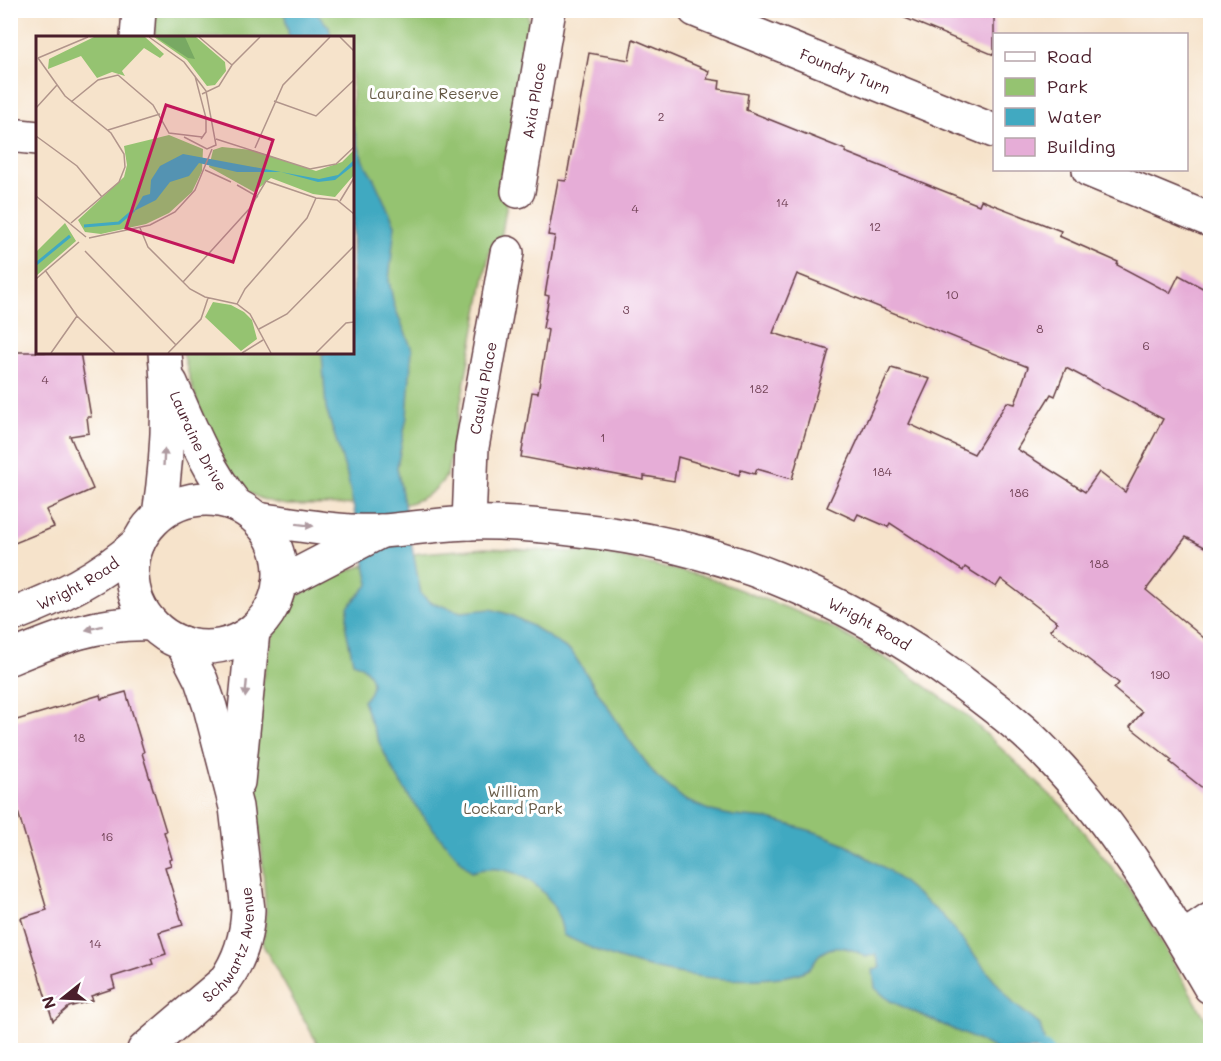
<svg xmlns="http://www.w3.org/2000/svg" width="1221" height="1061" font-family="Mali,sans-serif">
<rect width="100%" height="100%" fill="#fff"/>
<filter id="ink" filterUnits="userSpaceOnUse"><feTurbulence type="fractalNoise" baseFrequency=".0167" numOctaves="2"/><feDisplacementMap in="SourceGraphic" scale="12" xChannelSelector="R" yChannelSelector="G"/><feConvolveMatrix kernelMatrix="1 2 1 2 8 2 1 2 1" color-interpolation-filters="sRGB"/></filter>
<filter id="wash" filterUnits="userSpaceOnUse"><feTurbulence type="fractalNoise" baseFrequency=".008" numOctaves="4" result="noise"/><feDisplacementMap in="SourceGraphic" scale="24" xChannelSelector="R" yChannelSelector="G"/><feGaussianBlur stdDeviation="1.35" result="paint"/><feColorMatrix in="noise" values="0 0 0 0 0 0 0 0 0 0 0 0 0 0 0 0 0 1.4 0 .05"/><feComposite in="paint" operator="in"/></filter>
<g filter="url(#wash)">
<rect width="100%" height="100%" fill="#f6e3cb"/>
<path fill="#95c371" stroke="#70714e" stroke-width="1.5" d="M 155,11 L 528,11 L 529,27 L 501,189 L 509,190 L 499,251 L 490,249 L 447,475 C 436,491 425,499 406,504 L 288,505 C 272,503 255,499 242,487 C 214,461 192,390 183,353 L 352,352 L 352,38 L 155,38 Z
M 486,548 L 600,553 L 707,577 L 795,611 L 833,628 L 890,661 L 966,715 L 1064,808 L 1135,896 L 1210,1027 L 1210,1050 L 321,1050 L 263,945 L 266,912 L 262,854 L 254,789 L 255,745 L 259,696 L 277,619 L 288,603 L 301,593 L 347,571 L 374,562 L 420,553 Z"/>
<path fill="#41a9c1" stroke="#466476" stroke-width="1.5" d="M 284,11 L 315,11 L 329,27 L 331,37 L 289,37 Z
M 353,126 L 363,161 L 373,177 L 395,225 L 389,281 L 394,305 L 412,349 L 407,417 L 397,467 L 421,594 L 430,602 L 461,612 L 491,609 L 511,615 L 532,626 L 572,652 L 630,741 L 657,777 L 685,800 L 711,811 L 734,816 L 769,819 L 815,832 L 841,842 L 888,870 L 943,916 L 1013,1003 L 1040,1025 L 1044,1040 L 1038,1050 L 999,1050 L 890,1001 L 875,988 L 873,970 L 880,967 L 876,954 L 866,957 C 852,948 834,942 819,955 C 815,959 813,966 808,969 C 795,977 773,978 759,979 C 717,982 662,972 622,960 C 602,954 582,944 563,935 C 558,892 515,858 471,872 C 420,817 387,773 363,701 C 379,686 372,669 353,662 L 346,629 L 348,607 L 369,584 L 347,475 L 326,408 L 322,353 L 352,352 Z"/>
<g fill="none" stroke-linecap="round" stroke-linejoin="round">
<path stroke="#41a9c1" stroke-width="12" d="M 1040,1046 L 1048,1050"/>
</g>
<g id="blocks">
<path fill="#e6add7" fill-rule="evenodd" d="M 888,10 L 994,10 L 994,55 L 888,11 Z
M 633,39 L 709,71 L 707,79 L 720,81 L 719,89 L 748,94 L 746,110 L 838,147 L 846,150 L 845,152 L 979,205 L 981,200 L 1061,231 L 1059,236 L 1118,262 L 1117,265 L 1170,293 L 1179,275 L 1210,292 L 1210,550 L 1186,537 L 1146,590 L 1210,643 L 1210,794 L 1170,762 L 1172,760 L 1130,727 L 1142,712 L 1114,689 L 1119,683 L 1050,630 L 1057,622 L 1001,579 L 996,587 L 965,567 L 963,571 L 890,523 L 888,527 L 858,514 L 855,520 L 827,507 L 891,368 L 930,379 L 909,424 L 974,454 L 1007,402 L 1015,404 L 1028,367 L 797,274 L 773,333 L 829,350 L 792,479 L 757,469 L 755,474 L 741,470 L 739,475 L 678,457 L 674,481 L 644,476 L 644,480 L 521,457 L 532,392 L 538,393 L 548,330 L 543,328 L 549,296 L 545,295 L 555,236 L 548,235 L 558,180 L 566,181 L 589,53 L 629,60 ZM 1066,368 L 1163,419 L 1125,492 L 1099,472 L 1085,492 L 1017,449 L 1051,394 L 1055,396 Z
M 10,352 L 80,352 L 91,417 L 87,417 L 89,433 L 70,436 L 93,489 L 46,510 L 54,527 L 10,545 Z
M 126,692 L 144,752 L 142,753 L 166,831 L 164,832 L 172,859 L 169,860 L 171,865 L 165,867 L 183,925 L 159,932 L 166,954 L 151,959 L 153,964 L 112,977 L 115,988 L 91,996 L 93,1000 L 69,1007 L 53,1021 L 21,918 L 47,910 L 10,785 L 10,722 L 100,695 L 101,699 Z"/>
</g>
</g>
<g filter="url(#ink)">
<use href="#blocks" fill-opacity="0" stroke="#643c43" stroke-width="1.5"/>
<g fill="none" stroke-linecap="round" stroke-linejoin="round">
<defs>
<g id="street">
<path id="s1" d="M 695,10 L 994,131"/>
<path d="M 137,38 L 139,10"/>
<path d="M 10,135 L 38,138"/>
<path d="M 1089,170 L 1210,220"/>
<path id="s2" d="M 518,191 L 549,10"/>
<path id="s3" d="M 171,383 C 190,426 206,468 236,505"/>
<path d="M 159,515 C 167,463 170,405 165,352"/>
<path id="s4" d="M 469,523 L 472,447 L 507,253"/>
<path d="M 238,782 L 253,631"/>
<path id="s5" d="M 144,1050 L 224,982 C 240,960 247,937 248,910 L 236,807 L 210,707 L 201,680 L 182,643"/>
</g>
<g id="secondary">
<circle cx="206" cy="573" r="74"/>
<path id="s6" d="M 258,519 C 299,525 342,533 383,531 C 412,529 440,524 468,523 C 503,522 537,525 571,529 C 717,544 842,594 960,681 C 990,704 1021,726 1047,754 C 1114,822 1163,906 1210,987"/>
<path d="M 279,584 L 381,531"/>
<path id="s7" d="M 10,616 C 57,598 101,577 138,543"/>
<path d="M 10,658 C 60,637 97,622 152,624"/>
<path d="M 1182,939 L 1210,920"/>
</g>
</defs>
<use href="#street" stroke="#643c43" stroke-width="36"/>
<use href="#secondary" stroke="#643c43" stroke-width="36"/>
<use href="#street" stroke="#fff" stroke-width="33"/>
<use href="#secondary" stroke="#fff" stroke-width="33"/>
</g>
<defs><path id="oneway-solid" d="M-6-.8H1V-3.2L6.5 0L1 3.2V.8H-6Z" transform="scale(1.5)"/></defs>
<g fill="#ae9aa0">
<use href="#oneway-solid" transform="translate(164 457) rotate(-87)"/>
<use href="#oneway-solid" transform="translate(305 525) rotate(7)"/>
<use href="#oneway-solid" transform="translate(94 628) rotate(166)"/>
<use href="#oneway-solid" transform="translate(246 689) rotate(95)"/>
</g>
</g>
<g text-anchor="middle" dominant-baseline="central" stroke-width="6" stroke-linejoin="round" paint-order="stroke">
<g font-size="12" fill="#714256">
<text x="661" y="116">2</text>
<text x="782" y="202">14</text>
<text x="635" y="208">4</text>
<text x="875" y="226">12</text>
<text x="952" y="294">10</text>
<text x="626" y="309">3</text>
<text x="1040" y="328">8</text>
<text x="1146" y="345">6</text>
<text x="45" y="379">4</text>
<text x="759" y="388">182</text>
<text x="603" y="437">1</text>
<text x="882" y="471">184</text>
<text x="1019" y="492">186</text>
<text x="1099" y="563">188</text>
<text x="1160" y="674">190</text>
<text x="79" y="737">18</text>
<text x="107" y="836">16</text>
<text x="95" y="943">14</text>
</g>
<g font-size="15" fill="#4a1f2b" stroke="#fff">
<text stroke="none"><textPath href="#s1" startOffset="162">Foundry Turn</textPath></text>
<text stroke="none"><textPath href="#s2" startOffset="92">Axia Place</textPath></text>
<text stroke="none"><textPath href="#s4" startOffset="136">Casula Place</textPath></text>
<text stroke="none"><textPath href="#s3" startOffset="64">Lauraine Drive</textPath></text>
<text stroke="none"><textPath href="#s7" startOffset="75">Wright Road</textPath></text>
<text stroke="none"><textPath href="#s6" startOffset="630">Wright Road</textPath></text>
<text stroke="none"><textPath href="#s5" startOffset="142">Schwartz Avenue</textPath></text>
</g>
<g font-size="15" fill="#645844" stroke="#fff">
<text x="434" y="93">Lauraine Reserve</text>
<text x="513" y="791">William<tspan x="513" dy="17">Lockard Park</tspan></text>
</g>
</g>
<g transform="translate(36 36)">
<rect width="318" height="318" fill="#f6e3cb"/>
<path d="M 58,1 L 109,1 L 128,18 L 124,22 L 108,12 L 86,35 L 89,40 L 76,36 L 61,42 L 45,20 L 12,33 L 13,23 ZM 118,1 L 160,1 L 189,26 L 190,35 L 179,49 L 171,50 L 151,24 ZM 133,99 L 167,113 L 166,135 L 156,156 L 133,177 L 110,188 L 65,198 L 49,196 L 42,184 L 88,141 L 91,129 L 88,110 ZM 186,111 L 216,114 L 280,135 L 306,126 L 318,114 L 318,139 L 299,161 L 277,158 L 235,142 L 218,156 L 173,131 L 177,114 ZM 29,187 L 40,205 L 0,240 L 0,216 ZM 177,266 L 195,269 L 208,276 L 216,284 L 221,303 L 205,315 L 169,281 Z" fill="#95c371"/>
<path d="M 120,1 L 149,1 L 159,23 L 152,22 Z" fill="#78a963"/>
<path d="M 147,118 L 283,143 L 302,139 L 318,124 L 318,129 L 299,144 L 282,146 L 245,136 L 201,136 L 163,127 L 153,140 L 134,146 L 120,164 L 98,175 L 107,160 L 114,158 L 115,144 L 124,130 Z" fill="#41a9c1"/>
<path fill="none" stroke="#41a9c1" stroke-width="3" d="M 48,190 L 83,187 L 98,174M 0,228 L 34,200"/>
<path fill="none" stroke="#b1958b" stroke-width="1.5" d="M 113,1 L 148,26 L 170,55 L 180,109 L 171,113 L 148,101M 163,1 L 196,29M 304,1 L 318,15M 2,22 L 29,60 L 75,97 L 88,118 L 89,131 L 83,146 L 35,187M 2,22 L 52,1M 159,40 L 170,82 L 170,96 L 165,103M 166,58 L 183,50 L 196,29 L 224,1M 238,65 L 280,80 L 318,44M 35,66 L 62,44 L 82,39 L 117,69 L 133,97 L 166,101M 0,72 L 21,49M 72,94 L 124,78M 0,100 L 41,130 L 66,161M 180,103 L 274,133 L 300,128 L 318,111M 219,112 L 247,49 L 294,1M 169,134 L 195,146M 201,149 L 222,161M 0,160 L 50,201M 304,165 L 318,142M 104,192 L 112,211 L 154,253 L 169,261 L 201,268 L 214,278 L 235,317M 53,202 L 114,189 L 139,176 L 159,154 L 176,113M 49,215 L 140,309M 9,234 L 41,280 L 79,317M 0,243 L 43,206M 147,246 L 214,172 L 230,145 L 280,162 L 301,164 L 318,178M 201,268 L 209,253 L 271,182 L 280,162M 223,293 L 251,278 L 318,210M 15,317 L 41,280M 132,317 L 165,283 L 172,262M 206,317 L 227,304M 280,317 L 310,287 L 318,286"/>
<path fill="#c2185b" fill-opacity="0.15" stroke="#c2185b" stroke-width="3" d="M 130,69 L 237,104 L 197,226 L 90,192 Z"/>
<rect width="318" height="318" fill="none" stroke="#4a1f2b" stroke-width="3"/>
</g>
<rect width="1221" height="1061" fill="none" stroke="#fff" stroke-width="36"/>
<rect x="993" y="33" width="195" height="138" fill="#ffffff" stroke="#b7a5aa" stroke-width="1.5"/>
<rect x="1005" y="52" width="30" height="9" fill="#ffffff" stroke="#b7a5aa" stroke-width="1.5"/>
<text x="1047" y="63" font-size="18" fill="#4a1f2b">Road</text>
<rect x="1005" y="78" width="30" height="18" fill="#95c371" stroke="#b7a5aa" stroke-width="1.5"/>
<text x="1047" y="93" font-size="18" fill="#4a1f2b">Park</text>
<rect x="1005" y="108" width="30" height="18" fill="#41a9c1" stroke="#b7a5aa" stroke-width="1.5"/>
<text x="1047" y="123" font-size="18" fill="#4a1f2b">Water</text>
<rect x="1005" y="138" width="30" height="18" fill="#e6add7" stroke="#b7a5aa" stroke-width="1.5"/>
<text x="1047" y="153" font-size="18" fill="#4a1f2b">Building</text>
<g transform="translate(63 998) rotate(252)" stroke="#ffffff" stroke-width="4.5" paint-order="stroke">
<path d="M0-4.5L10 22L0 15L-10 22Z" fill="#4a1f2b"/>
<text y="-9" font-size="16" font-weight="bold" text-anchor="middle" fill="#4a1f2b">N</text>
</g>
</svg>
